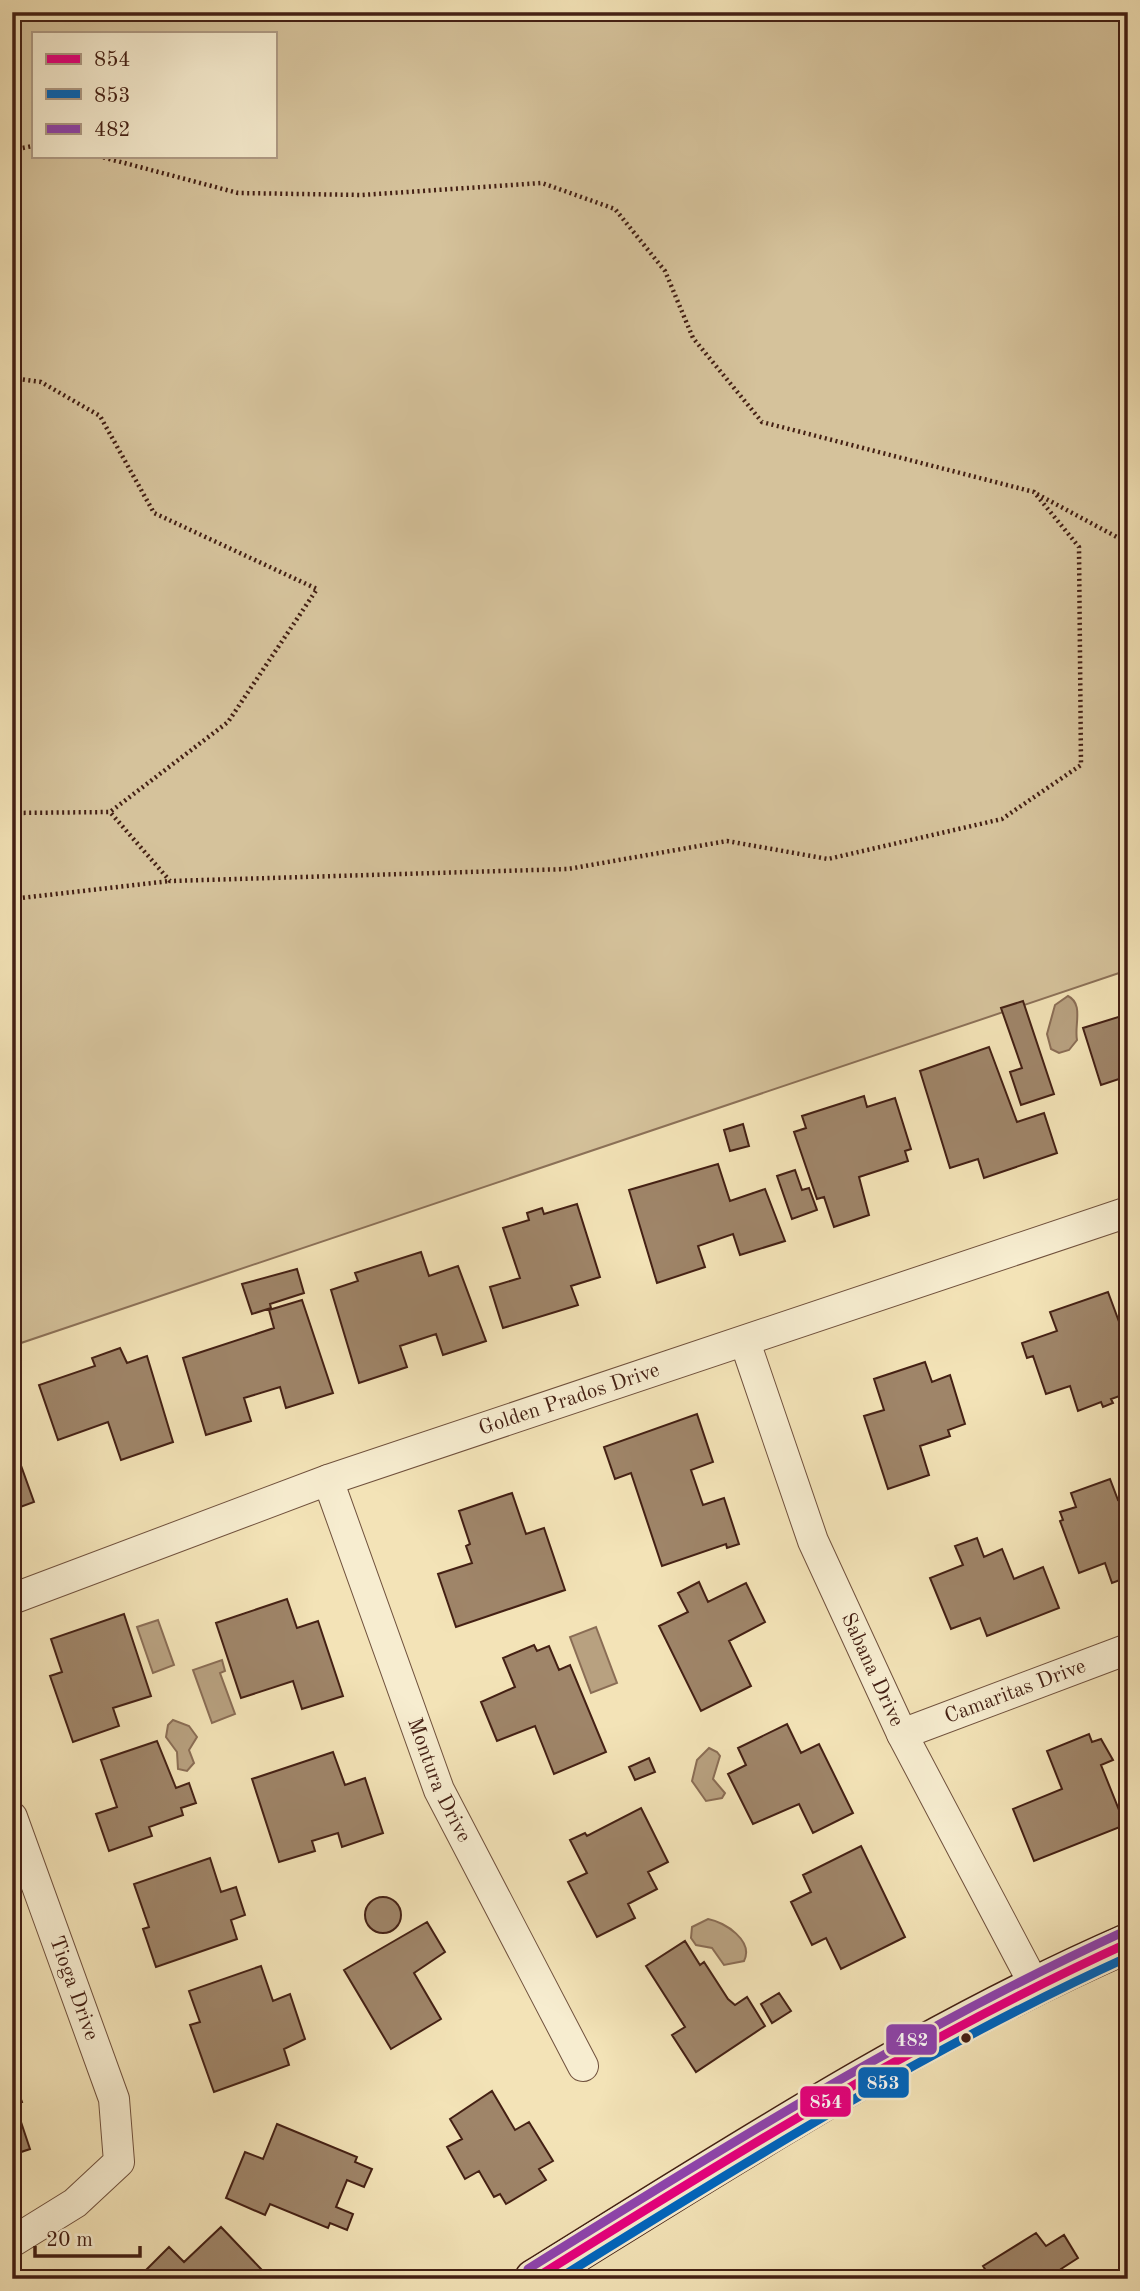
<svg xmlns="http://www.w3.org/2000/svg" width="1140" height="2291" font-family="'Old Standard TT',serif">
<rect width="100%" height="100%" fill="#f3e3b7"/>
<filter id="stains"><feTurbulence type="fractalNoise" baseFrequency=".00286" numOctaves="4"/><feColorMatrix values="0 0 0 0 .2 0 0 0 0 .09 0 0 0 0 .02 0 0 0 .5 -.17"/></filter>
<radialGradient id="worn" r=".72"><stop offset=".6" stop-color="#630" stop-opacity="0"/><stop offset="1" stop-color="#630" stop-opacity=".3"/></radialGradient>
<path fill="#d5c29b" stroke="#8c7158" stroke-width="2" fill-rule="evenodd" d="M 12,12 L 1128,12 L 1128,970 L 12,1346 ZM 33,33 L 275,33 L 275,156 L 33,156 Z"/>
<path fill="#b8a180" stroke="#8a6d55" stroke-width="2" d="M 1068,996 C 1084,1004 1074,1025 1077,1040 L 1069,1050 L 1059,1053 L 1051,1049 L 1047,1034 L 1055,1005 Z
M 158,1620 L 174,1665 L 153,1673 L 137,1627 Z
M 596,1627 L 617,1683 L 591,1693 L 570,1637 Z
M 222,1660 L 225,1671 L 220,1673 L 235,1714 L 212,1723 L 193,1670 Z
M 173,1720 L 189,1726 L 197,1737 L 189,1750 L 194,1763 L 187,1771 L 178,1769 L 177,1752 L 166,1737 L 168,1725 Z
M 709,1748 L 717,1752 L 720,1756 L 713,1779 L 725,1793 L 722,1798 L 706,1801 L 692,1781 L 697,1760 Z
M 708,1919 C 725,1922 754,1941 744,1961 L 724,1965 L 712,1948 L 696,1945 L 691,1938 L 692,1927 Z"/>
<path fill="#9f8569" stroke="#442014" stroke-width="2" d="M 1023,1001 L 1054,1094 L 1021,1105 L 1010,1072 L 1022,1068 L 1001,1008 Z
M 1128,1014 L 1128,1076 L 1101,1085 L 1083,1028 Z
M 989,1047 L 1017,1122 L 1044,1113 L 1057,1153 L 984,1178 L 978,1159 L 950,1168 L 920,1071 Z
M 864,1096 L 867,1107 L 895,1098 L 911,1149 L 905,1151 L 908,1161 L 859,1177 L 869,1215 L 834,1227 L 824,1197 L 817,1199 L 794,1132 L 806,1128 L 802,1116 Z
M 743,1124 L 749,1146 L 730,1151 L 724,1130 Z
M 718,1164 L 730,1201 L 765,1189 L 785,1241 L 740,1255 L 733,1234 L 698,1246 L 705,1267 L 657,1283 L 629,1190 Z
M 795,1170 L 802,1190 L 809,1188 L 817,1210 L 792,1219 L 777,1176 Z
M 577,1204 L 600,1277 L 571,1286 L 578,1305 L 503,1328 L 490,1287 L 520,1278 L 503,1228 L 529,1220 L 527,1213 L 542,1208 L 544,1214 Z
M 421,1252 L 429,1276 L 458,1266 L 486,1341 L 443,1355 L 436,1334 L 400,1346 L 407,1367 L 359,1383 L 331,1290 L 358,1281 L 355,1273 Z
M 297,1269 L 304,1293 L 270,1304 L 271,1308 L 252,1314 L 242,1284 Z
M 1108,1292 L 1128,1346 L 1128,1393 L 1111,1399 L 1113,1403 L 1103,1407 L 1101,1402 L 1078,1411 L 1070,1386 L 1046,1394 L 1033,1356 L 1027,1358 L 1022,1343 L 1057,1331 L 1050,1312 Z
M 302,1300 L 333,1393 L 286,1408 L 280,1387 L 244,1398 L 251,1421 L 206,1435 L 183,1358 L 274,1328 L 269,1310 Z
M 120,1348 L 127,1363 L 147,1356 L 173,1442 L 121,1460 L 108,1422 L 58,1440 L 39,1385 L 95,1366 L 92,1358 Z
M 925,1362 L 932,1382 L 950,1375 L 965,1424 L 948,1430 L 950,1436 L 920,1446 L 929,1475 L 888,1489 L 864,1416 L 884,1410 L 874,1379 Z
M 697,1414 L 713,1462 L 691,1470 L 703,1505 L 724,1498 L 739,1544 L 727,1548 L 726,1544 L 662,1566 L 631,1473 L 615,1479 L 604,1447 Z
M 19,1460 L 34,1502 L 12,1510 L 12,1462 Z
M 1110,1479 L 1118,1500 L 1128,1497 L 1128,1577 L 1112,1583 L 1105,1563 L 1079,1573 L 1060,1521 L 1063,1520 L 1060,1512 L 1076,1507 L 1071,1493 Z
M 512,1493 L 526,1534 L 544,1528 L 565,1590 L 456,1627 L 438,1574 L 472,1563 L 466,1546 L 470,1544 L 459,1511 Z
M 977,1538 L 984,1557 L 1002,1549 L 1014,1579 L 1043,1567 L 1059,1608 L 987,1636 L 980,1618 L 951,1629 L 930,1578 L 963,1565 L 955,1546 Z
M 699,1582 L 708,1602 L 746,1583 L 765,1622 L 729,1641 L 751,1686 L 701,1711 L 659,1626 L 688,1612 L 678,1593 Z
M 287,1599 L 297,1628 L 318,1621 L 343,1696 L 302,1709 L 293,1681 L 241,1698 L 216,1623 Z
M 124,1614 L 151,1696 L 113,1708 L 119,1726 L 73,1742 L 50,1676 L 62,1672 L 51,1639 Z
M 534,1645 L 537,1651 L 549,1646 L 559,1670 L 570,1665 L 606,1752 L 554,1774 L 535,1726 L 497,1741 L 481,1702 L 515,1687 L 503,1658 Z
M 787,1724 L 801,1753 L 819,1744 L 853,1813 L 813,1833 L 799,1804 L 753,1824 L 728,1774 L 746,1765 L 738,1748 Z
M 1089,1734 L 1092,1742 L 1101,1739 L 1113,1760 L 1101,1765 L 1125,1825 L 1034,1861 L 1013,1809 L 1062,1789 L 1047,1751 Z
M 157,1741 L 176,1788 L 189,1783 L 196,1803 L 181,1808 L 183,1815 L 149,1827 L 152,1836 L 109,1851 L 96,1814 L 117,1807 L 101,1760 Z
M 333,1752 L 345,1785 L 365,1778 L 383,1833 L 342,1847 L 338,1833 L 312,1841 L 315,1851 L 279,1862 L 252,1779 Z
M 649,1758 L 655,1772 L 635,1780 L 629,1767 Z
M 641,1808 L 668,1862 L 648,1872 L 657,1889 L 628,1904 L 635,1918 L 597,1937 L 568,1882 L 587,1873 L 570,1840 L 585,1833 L 587,1836 Z
M 861,1846 L 905,1937 L 841,1969 L 826,1938 L 812,1945 L 791,1902 L 811,1892 L 803,1875 Z
M 210,1858 L 221,1892 L 236,1887 L 245,1915 L 231,1920 L 237,1939 L 156,1967 L 143,1929 L 149,1927 L 134,1884 Z
M365 1915a18 18 0 1 1 36 0a18 18 0 1 1-36 0Z
M 427,1922 L 445,1952 L 414,1973 L 441,2019 L 391,2049 L 344,1970 Z
M 685,1941 L 700,1965 L 704,1962 L 728,1999 L 735,2005 L 747,1997 L 765,2026 L 696,2072 L 672,2035 L 685,2027 L 646,1966 Z
M 261,1966 L 273,2001 L 290,1994 L 305,2039 L 284,2049 L 289,2065 L 214,2092 L 190,2025 L 200,2022 L 189,1991 Z
M 779,1993 L 791,2011 L 772,2023 L 761,2004 Z
M 12,2074 L 22,2102 L 15,2104 L 30,2149 L 12,2155 Z
M 492,2091 L 515,2130 L 529,2122 L 553,2161 L 539,2169 L 546,2180 L 506,2204 L 500,2194 L 494,2197 L 479,2171 L 465,2179 L 447,2147 L 462,2139 L 450,2119 Z
M 277,2124 L 357,2157 L 355,2162 L 372,2169 L 364,2187 L 347,2180 L 336,2207 L 353,2214 L 347,2230 L 330,2223 L 328,2228 L 270,2204 L 265,2215 L 226,2198 L 245,2152 L 263,2159 Z
M 221,2227 L 261,2269 L 251,2279 L 145,2279 L 141,2275 L 169,2247 L 184,2262 Z
M 1036,2233 L 1046,2246 L 1064,2235 L 1078,2258 L 1061,2269 L 1067,2279 L 985,2279 L 988,2274 L 983,2266 Z"/>
<g fill="none" stroke-linecap="round" stroke-linejoin="round">
<defs>
<g id="street">
<path id="s1" d="M 745,1342 L 813,1541 L 902,1734 L 1034,1984"/>
<path id="s2" d="M 328,1480 L 439,1790 L 583,2066"/>
<path id="s3" d="M 12,1599 L 328,1480 L 1128,1212"/>
<path id="s4" d="M 902,1734 L 1128,1649"/>
<path id="s5" d="M 12,1817 L 114,2099 L 119,2162 L 75,2203 L 12,2242"/>
</g>
<path id="secondary" d="M 534,2279 C 728,2159 919,2034 1128,1943"/>
</defs>
<use href="#street" stroke="#70513d" stroke-width="32"/>
<use href="#secondary" stroke="#442014" stroke-width="41"/>
<path stroke="#442014" stroke-width="4.5" stroke-dasharray="2 3.5" stroke-linecap="butt" d="M 12,150 L 33,146
M 98,156 L 238,193 L 362,195 L 542,183 L 615,209 L 665,271 L 693,338 L 762,422 L 1034,492 L 1079,547 L 1081,765 L 1002,819 L 828,859 L 727,841 L 568,869 L 170,881 L 110,812
M 12,378 L 41,382 L 100,416 L 154,513 L 317,589 L 228,722 L 110,812 L 12,813
M 1037,494 L 1128,543
M 12,899 L 170,881"/>
<use href="#street" stroke="#f7edd0" stroke-width="30"/>
<use href="#secondary" stroke="#f7edd0" stroke-width="38"/>
<defs>
<path id="bus-1" d="M 534,2279 C 728,2158 920,2038 1128,1943"/>
<path id="bus-2" d="M 558,2279 C 744,2163 928,2048 1128,1957"/>
<path id="bus-3" d="M 528,2269 C 722,2148 915,2028 1123,1932"/>
</defs>
<use href="#bus-1" stroke="#f7edd0" stroke-width="14"/>
<use href="#bus-2" stroke="#f7edd0" stroke-width="14"/>
<use href="#bus-3" stroke="#f7edd0" stroke-width="14"/>
<use href="#bus-1" stroke="#e5007d" stroke-width="9"/>
<use href="#bus-2" stroke="#0065bd" stroke-width="9"/>
<use href="#bus-3" stroke="#8e44ad" stroke-width="9"/>
</g>
<circle fill="#442014" stroke="#f7edd0" stroke-width="2.5" cx="966" cy="2038" r="6"/>
<g text-anchor="middle" dominant-baseline="central" stroke-width="7" stroke-linejoin="round" paint-order="stroke">
<g font-size="21" fill="#442014" stroke="#f7edd0">
<text stroke="none"><textPath href="#s3" startOffset="592">Golden Prados Drive</textPath></text>
<text stroke="none"><textPath href="#s1" startOffset="352">Sabana Drive</textPath></text>
<text stroke="none"><textPath href="#s4" startOffset="121">Camaritas Drive</textPath></text>
<text stroke="none"><textPath href="#s2" startOffset="320">Montura Drive</textPath></text>
<text stroke="none"><textPath href="#s5" startOffset="182">Tioga Drive</textPath></text>
</g>
</g>
<g stroke="#f7edd0" stroke-width="2.5">
<rect x="885" y="2023" width="53" height="33" rx="7" fill="#8e44ad"/>
<rect x="857" y="2066" width="53" height="33" rx="7" fill="#0065bd"/>
<rect x="799" y="2085" width="53" height="33" rx="7" fill="#e5007d"/>
</g>
<g font-size="19" text-anchor="middle" font-weight="bold" fill="#fff">
<text x="912" y="2046">482</text>
<text x="883" y="2089">853</text>
<text x="826" y="2108">854</text>
</g>
<rect width="1140" height="2291" fill="none" stroke="#f3e3b7" stroke-width="42"/>
<rect x="14" y="14" width="1112" height="2263" fill="none" stroke="#442014" stroke-width="3.5"/>
<rect x="21" y="21" width="1098" height="2249" fill="none" stroke="#442014" stroke-width="2"/>
<rect x="32" y="32" width="245" height="126" fill="#f7edd0" stroke="#af9b85" stroke-width="2"/>
<rect x="46" y="54" width="35" height="10" fill="#e5007d" stroke="#af9b85" stroke-width="2"/>
<text x="94" y="66" font-size="21" fill="#442014">854</text>
<rect x="46" y="89" width="35" height="10" fill="#0065bd" stroke="#af9b85" stroke-width="2"/>
<text x="94" y="102" font-size="21" fill="#442014">853</text>
<rect x="46" y="124" width="35" height="10" fill="#8e44ad" stroke="#af9b85" stroke-width="2"/>
<text x="94" y="136" font-size="21" fill="#442014">482</text>
<path d="M35 2246v10h105v-10" fill="none" stroke="#442014" stroke-width="3.5"/>
<text x="46" y="2246" font-size="21" fill="#442014" stroke="#f7edd0" stroke-width="5" paint-order="stroke">20 m</text>
<rect width="100%" height="100%" filter="url(#stains)"/>
<rect width="100%" height="100%" fill="url(#worn)"/>
</svg>
